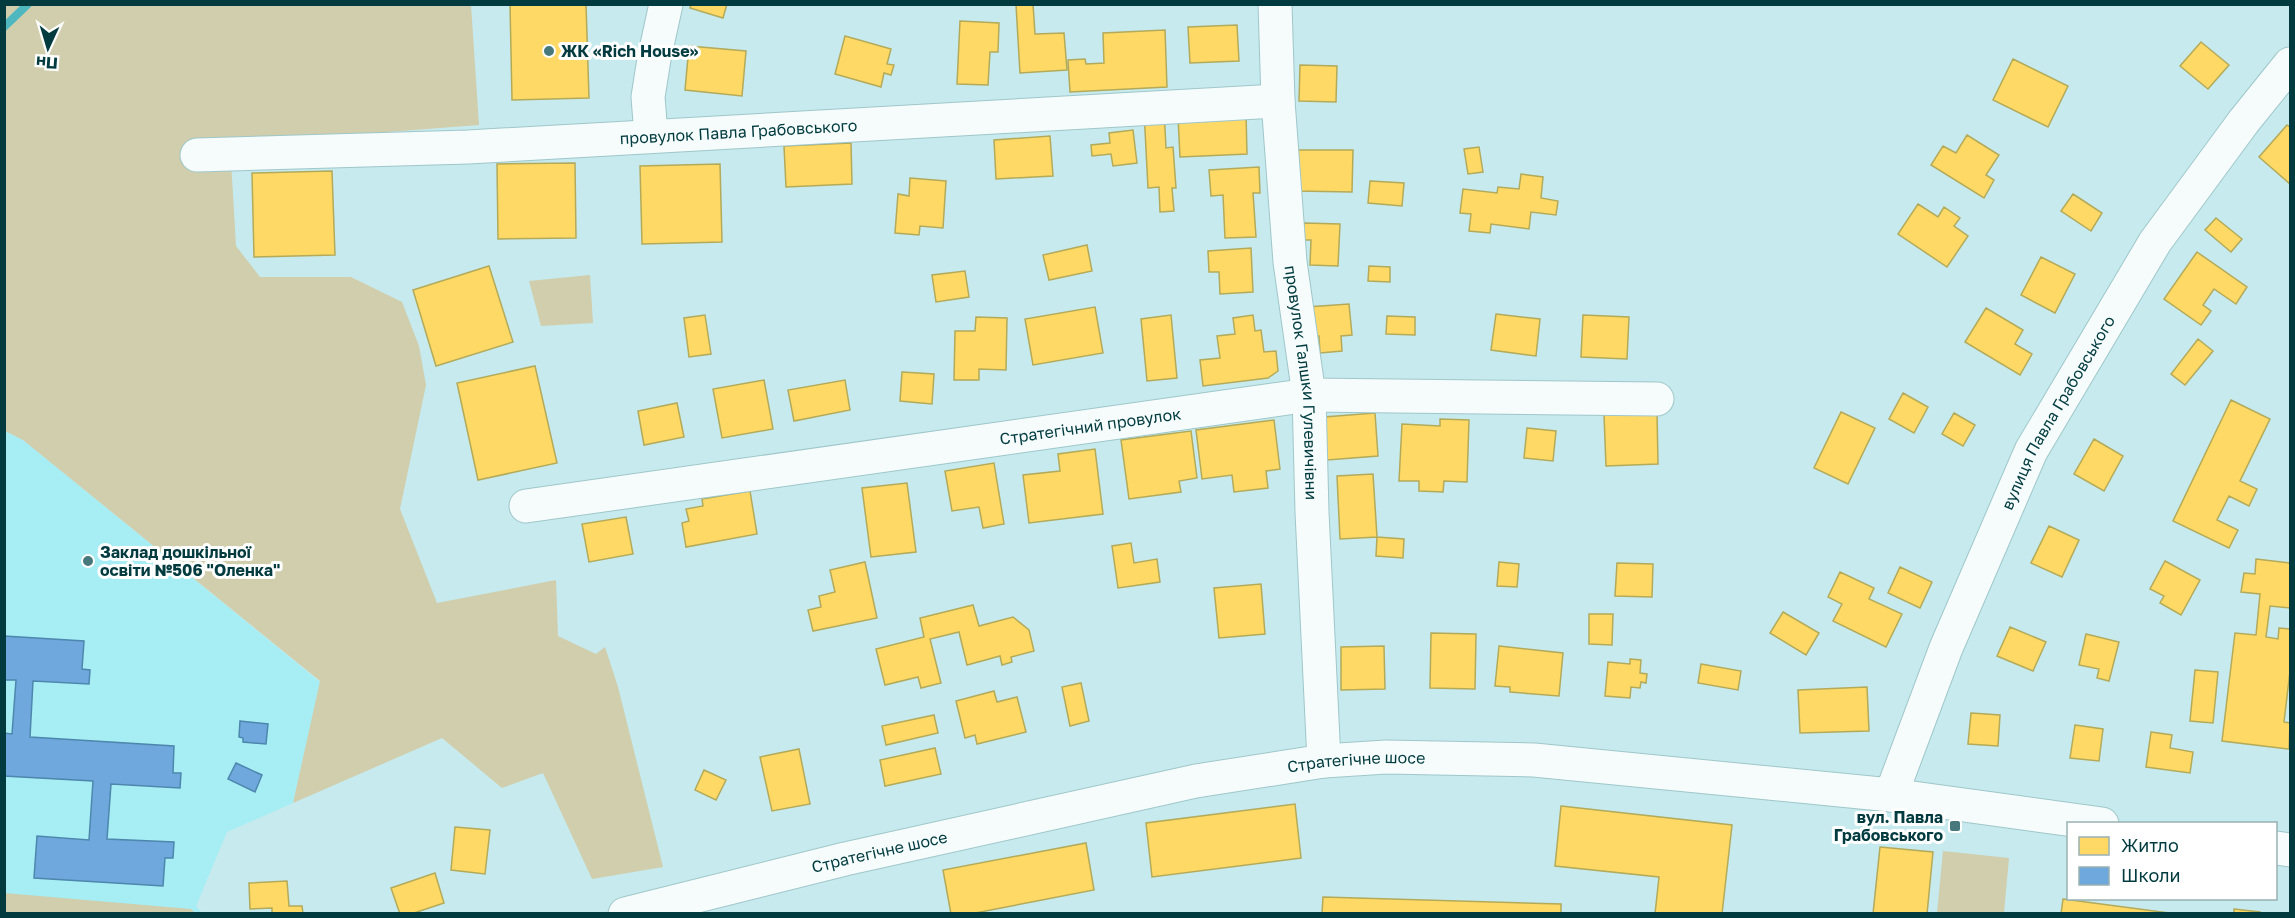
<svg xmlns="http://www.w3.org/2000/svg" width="2295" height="918" font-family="'Golos Text',sans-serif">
<rect width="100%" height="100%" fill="#c6eaed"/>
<path fill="#a6eef4" d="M 5,431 L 23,440 L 320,682 L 293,803 L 227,832 L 196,906 L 202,913 L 5,914 Z"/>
<path fill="#d0ceac" d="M 5,5 L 471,5 L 479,125 L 230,144 L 236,246 L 260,277 L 351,277 L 402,302 L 419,346 L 426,385 L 400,509 L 437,603 L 556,580 L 558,636 L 596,654 L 605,647 L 618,687 L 663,867 L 592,879 L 543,773 L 502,788 L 442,738 L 293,803 L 320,681 L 23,440 L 5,431 Z
M 590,275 L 593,323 L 541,326 L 529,281 Z
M 1943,851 L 2009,858 L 2004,913 L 1937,913 Z
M 4,893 L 191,909 L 195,913 L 5,913 Z"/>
<path fill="#ffd966" stroke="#b3aa5a" stroke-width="1.5" d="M 510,4 L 586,4 L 589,98 L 512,100 Z
M 691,4 L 727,4 L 723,18 L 690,8 Z
M 1033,4 L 1035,34 L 1064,33 L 1067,70 L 1020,73 L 1016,5 Z
M 960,21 L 999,23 L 998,52 L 990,52 L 988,85 L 957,84 Z
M 1237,25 L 1239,61 L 1190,63 L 1188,27 Z
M 1165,30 L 1167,87 L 1070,92 L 1068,60 L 1085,59 L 1086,64 L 1104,63 L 1103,33 Z
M 845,36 L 891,49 L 887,64 L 894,65 L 891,75 L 884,73 L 881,87 L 835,74 Z
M 2201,42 L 2229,65 L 2208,89 L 2180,66 Z
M 689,46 L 746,51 L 742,96 L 685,90 Z
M 2013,59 L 2068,86 L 2048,127 L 1993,100 Z
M 1300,65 L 1337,66 L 1336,102 L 1299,101 Z
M 1164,110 L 1166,148 L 1173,147 L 1176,188 L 1172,188 L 1174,211 L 1160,212 L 1159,187 L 1148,188 L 1144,111 Z
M 1246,114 L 1247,154 L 1180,157 L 1178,117 Z
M 2287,125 L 2290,127 L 2290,184 L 2259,157 Z
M 1133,130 L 1137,163 L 1113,166 L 1111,154 L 1092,156 L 1091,145 L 1110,143 L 1109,133 Z
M 1967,135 L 1999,155 L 1986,175 L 1994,180 L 1984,198 L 1931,165 L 1943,146 L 1956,153 Z
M 1050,136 L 1053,176 L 996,179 L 994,140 Z
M 851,143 L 852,184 L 786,187 L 784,146 Z
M 1479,147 L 1483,172 L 1468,174 L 1464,149 Z
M 1297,150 L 1353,150 L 1352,192 L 1297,191 Z
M 575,163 L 576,238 L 498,239 L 497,164 Z
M 720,164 L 722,242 L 642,244 L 640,166 Z
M 1259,167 L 1260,193 L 1253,193 L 1256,237 L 1225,238 L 1223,195 L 1211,196 L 1209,170 Z
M 332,171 L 335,255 L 254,257 L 252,173 Z
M 1521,174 L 1543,177 L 1541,198 L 1558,201 L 1556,215 L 1531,212 L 1529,229 L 1491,224 L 1490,233 L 1469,231 L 1471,214 L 1460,213 L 1463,189 L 1497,193 L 1498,187 L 1519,189 Z
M 910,178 L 946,181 L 943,228 L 920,226 L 919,235 L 895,233 L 898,194 L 909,196 Z
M 1370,181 L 1404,183 L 1402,206 L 1368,203 Z
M 2073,194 L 2102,213 L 2091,231 L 2061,211 Z
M 1918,204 L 1938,217 L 1944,207 L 1960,218 L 1954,226 L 1968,236 L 1947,267 L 1898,234 Z
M 2216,218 L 2242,239 L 2231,252 L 2205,230 Z
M 1304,223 L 1340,224 L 1338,266 L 1310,265 L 1311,240 L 1303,240 Z
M 1087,245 L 1092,271 L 1049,280 L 1043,255 Z
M 1251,248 L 1253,292 L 1220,294 L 1219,272 L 1209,272 L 1208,251 Z
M 2197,252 L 2247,287 L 2236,304 L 2214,289 L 2203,305 L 2211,311 L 2201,325 L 2164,299 Z
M 2041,257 L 2075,274 L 2055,313 L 2021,295 Z
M 489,266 L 513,342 L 436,366 L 413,290 Z
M 1369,266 L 1390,267 L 1390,282 L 1368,281 Z
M 965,271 L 969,297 L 936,302 L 932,275 Z
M 1349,304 L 1352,335 L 1341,336 L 1342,351 L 1320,353 L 1319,336 L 1309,337 L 1307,307 Z
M 1095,307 L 1103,353 L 1033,365 L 1025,319 Z
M 1986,308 L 2023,330 L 2015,344 L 2032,354 L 2020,375 L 1965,342 Z
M 1496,314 L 1540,319 L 1536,356 L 1491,350 Z
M 705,315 L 711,354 L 689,357 L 684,318 Z
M 1171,315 L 1177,378 L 1147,381 L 1141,319 Z
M 1253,315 L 1255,331 L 1261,330 L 1264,352 L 1276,351 L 1278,371 L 1268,378 L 1203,386 L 1200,360 L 1220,358 L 1217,336 L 1235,334 L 1233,318 Z
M 1583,315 L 1629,317 L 1627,359 L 1581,357 Z
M 1387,316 L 1415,317 L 1415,335 L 1386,334 Z
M 976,317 L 1007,318 L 1006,370 L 979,369 L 979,380 L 954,380 L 955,331 L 975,331 Z
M 2198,339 L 2213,351 L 2185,385 L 2171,374 Z
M 535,366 L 557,463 L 478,480 L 457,383 Z
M 902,372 L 934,374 L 932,404 L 900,401 Z
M 764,380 L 773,429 L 722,438 L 713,389 Z
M 845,380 L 850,410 L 794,421 L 788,390 Z
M 1903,393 L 1928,407 L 1914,433 L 1889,419 Z
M 2231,400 L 2270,419 L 2240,481 L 2257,489 L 2249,506 L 2229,496 L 2217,520 L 2238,530 L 2229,548 L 2173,521 Z
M 677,403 L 684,437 L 644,445 L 638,411 Z
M 1657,412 L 1658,464 L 1606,466 L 1604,414 Z
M 1841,412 L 1875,428 L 1848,484 L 1814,468 Z
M 1375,413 L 1378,456 L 1327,460 L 1324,417 Z
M 1954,413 L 1975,425 L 1963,446 L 1942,434 Z
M 1440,419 L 1469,420 L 1467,482 L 1444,481 L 1443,492 L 1419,491 L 1419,481 L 1399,481 L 1402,424 L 1440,426 Z
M 1274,420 L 1280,469 L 1266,471 L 1268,488 L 1234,492 L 1232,475 L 1202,479 L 1196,430 Z
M 1527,428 L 1556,431 L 1553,461 L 1524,458 Z
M 1191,431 L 1197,478 L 1179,481 L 1181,492 L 1129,499 L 1121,440 Z
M 2094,439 L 2123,456 L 2104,491 L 2074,474 Z
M 1095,449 L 1103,514 L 1029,523 L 1023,475 L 1060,471 L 1058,454 Z
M 994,463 L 1004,524 L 983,528 L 979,507 L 952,511 L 945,471 Z
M 1373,474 L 1377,537 L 1340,539 L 1337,476 Z
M 907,483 L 916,552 L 871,557 L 862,488 Z
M 750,491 L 757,534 L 686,547 L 682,523 L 689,521 L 686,509 L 703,506 L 702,499 Z
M 626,517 L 633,554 L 589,562 L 582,524 Z
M 2049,526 L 2079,540 L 2062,577 L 2031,563 Z
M 1377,537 L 1404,539 L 1403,558 L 1376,556 Z
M 1131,543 L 1134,563 L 1157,559 L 1160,582 L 1118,588 L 1112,546 Z
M 2256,559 L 2290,563 L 2290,608 L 2270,606 L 2266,637 L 2278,639 L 2279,628 L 2290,629 L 2290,671 L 2284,722 L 2290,723 L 2289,749 L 2222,741 L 2235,633 L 2256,635 L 2260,594 L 2241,592 L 2244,573 L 2255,574 Z
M 2165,561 L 2200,580 L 2181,615 L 2160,603 L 2164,596 L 2150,589 Z
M 865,562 L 877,618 L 813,631 L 808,610 L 821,607 L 819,596 L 835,592 L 830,570 Z
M 1499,562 L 1519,564 L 1517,587 L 1497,586 Z
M 1617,563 L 1653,564 L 1652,597 L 1615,596 Z
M 1900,567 L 1932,582 L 1920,608 L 1888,593 Z
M 1840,572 L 1874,588 L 1869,599 L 1902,614 L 1886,647 L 1833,621 L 1842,604 L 1828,597 Z
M 1261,584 L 1265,634 L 1219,638 L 1214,588 Z
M 973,605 L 979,626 L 1013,617 L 1029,630 L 1034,651 L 1011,657 L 1012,662 L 1002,665 L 1000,656 L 967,665 L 959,632 L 930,639 L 941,683 L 921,688 L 918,677 L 885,685 L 876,649 L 924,637 L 920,618 Z
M 1783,612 L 1819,633 L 1806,655 L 1770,633 Z
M 1589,614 L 1613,614 L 1612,645 L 1589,644 Z
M 2010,627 L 2046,642 L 2033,671 L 1997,656 Z
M 1431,633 L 1476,634 L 1475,689 L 1430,688 Z
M 2086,634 L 2119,642 L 2109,681 L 2097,678 L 2099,669 L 2079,665 Z
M 1384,646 L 1385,689 L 1341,690 L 1341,647 Z
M 1499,646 L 1563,653 L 1559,696 L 1510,692 L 1510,687 L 1495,686 Z
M 1630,659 L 1641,660 L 1640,673 L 1647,674 L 1646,683 L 1641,682 L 1640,688 L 1631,687 L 1630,698 L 1605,696 L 1608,662 L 1630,664 Z
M 1701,664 L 1741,671 L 1738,690 L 1698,683 Z
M 2195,670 L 2218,672 L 2213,723 L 2190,721 Z
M 1081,683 L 1089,721 L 1070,726 L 1062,687 Z
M 1867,687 L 1869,731 L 1800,733 L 1798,690 Z
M 994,691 L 997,702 L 1017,697 L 1026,732 L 977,744 L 975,735 L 965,738 L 956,701 Z
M 1971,713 L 2000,715 L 1998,746 L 1968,744 Z
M 934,715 L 938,733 L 886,745 L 882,726 Z
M 2075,725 L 2103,729 L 2099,761 L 2070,758 Z
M 2151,732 L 2172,735 L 2170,748 L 2193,752 L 2190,773 L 2146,767 Z
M 935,748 L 941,774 L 885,786 L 880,760 Z
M 799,749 L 810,804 L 772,811 L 760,757 Z
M 704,770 L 726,780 L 716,800 L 695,790 Z
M 1295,804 L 1301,858 L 1152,877 L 1146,823 Z
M 1561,806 L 1732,825 L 1722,914 L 1655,914 L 1659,877 L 1555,866 Z
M 455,827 L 490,830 L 485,874 L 451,870 Z
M 1086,843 L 1094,890 L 970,914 L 951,914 L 943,870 Z
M 1880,847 L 1933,852 L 1927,914 L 1873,914 Z
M 435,873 L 444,903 L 411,914 L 400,914 L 391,888 Z
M 287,881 L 289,906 L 302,906 L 303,914 L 272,914 L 272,908 L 250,909 L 249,883 Z
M 1323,897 L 1561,904 L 1561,914 L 1322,914 Z
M 2063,899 L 2177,914 L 2061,914 Z
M 2234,909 L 2260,912 L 2260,914 L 2234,914 Z"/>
<path fill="#6fa8dc" stroke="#4e87ad" stroke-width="1.5" d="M 4,636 L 84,641 L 82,669 L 90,670 L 89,684 L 33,681 L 30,737 L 174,746 L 173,773 L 181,773 L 180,788 L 111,784 L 107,839 L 174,842 L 173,858 L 165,858 L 163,886 L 34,878 L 37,836 L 89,840 L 93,781 L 4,776 L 4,733 L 12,734 L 16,680 L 4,680 Z
M 240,721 L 268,724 L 266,744 L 243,742 L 243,738 L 239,737 Z
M 236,763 L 262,775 L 255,792 L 228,779 Z"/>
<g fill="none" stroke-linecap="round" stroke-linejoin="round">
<path stroke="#4fb7bf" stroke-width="8" d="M 4,27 L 28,4"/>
<defs>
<g id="minor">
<path id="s1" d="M 1275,4 L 1278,101 L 1290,262 L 1309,395 L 1312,512 L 1324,761"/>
<path d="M 651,135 L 648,97 L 654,59 L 666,4"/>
<path id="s2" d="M 197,155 L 468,147 L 1278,101"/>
<path id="s3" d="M 526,506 L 1309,395 L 1657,399"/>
<path id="s4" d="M 1891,795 L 1946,648 L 2031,451 L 2155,242 L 2244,121 L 2290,64"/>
</g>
<g id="tertiary">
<path d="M 2276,848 L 2290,850"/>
<path id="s5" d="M 625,914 L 845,859 L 1196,781 L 1324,761 L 1386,757 L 1534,760 L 1891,795 L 2102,824"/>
</g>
</defs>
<use href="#minor" stroke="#9fc7ca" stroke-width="35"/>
<use href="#tertiary" stroke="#9fc7ca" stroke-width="35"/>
<use href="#minor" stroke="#f6fcfc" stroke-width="33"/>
<use href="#tertiary" stroke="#f6fcfc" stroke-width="33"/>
</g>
<g fill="#46787c" stroke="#fff" stroke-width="2">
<circle cx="549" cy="51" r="6"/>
<circle cx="88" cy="561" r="6"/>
<rect x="1949" y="820" width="12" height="12" rx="3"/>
</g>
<g text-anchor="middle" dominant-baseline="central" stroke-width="6" stroke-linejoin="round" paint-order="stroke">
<g font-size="16" font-weight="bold" fill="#013b3f" stroke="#fff" text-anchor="start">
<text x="561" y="51">ЖК «Rich House»</text>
<text x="100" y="552">Заклад дошкільної<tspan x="100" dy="18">освіти №506 "Оленка"</tspan></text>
<text x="1943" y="817" text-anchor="end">вул. Павла<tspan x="1943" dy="18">Грабовського</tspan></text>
</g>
<g font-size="16" fill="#013b3f" stroke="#fff">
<text stroke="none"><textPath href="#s2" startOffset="542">провулок Павла Грабовського</textPath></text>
<text stroke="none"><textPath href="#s1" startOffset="380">провулок Галшки Гулевичівни</textPath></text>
<text stroke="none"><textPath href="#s4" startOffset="418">вулиця Павла Грабовського</textPath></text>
<text stroke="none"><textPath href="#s3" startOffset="570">Стратегічний провулок</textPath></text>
<text stroke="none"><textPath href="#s5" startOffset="748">Стратегічне шосе</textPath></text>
<text stroke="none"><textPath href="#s5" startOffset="262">Стратегічне шосе</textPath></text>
</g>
</g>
<rect width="2295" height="918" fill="none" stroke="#013b3f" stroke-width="12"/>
<rect x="2067" y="822" width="210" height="78" fill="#ffffff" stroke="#99b1b2" stroke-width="1.5"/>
<rect x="2079" y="837" width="30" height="18" fill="#ffd966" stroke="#99b1b2" stroke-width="1.5"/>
<text x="2121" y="852" font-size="18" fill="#013b3f">Житло</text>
<rect x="2079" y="867" width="30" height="18" fill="#6fa8dc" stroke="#99b1b2" stroke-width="1.5"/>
<text x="2121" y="882" font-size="18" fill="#013b3f">Школи</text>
<g transform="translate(48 48) rotate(184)" stroke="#ffffff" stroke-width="4.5" paint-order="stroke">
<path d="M0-4.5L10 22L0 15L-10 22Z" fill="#013b3f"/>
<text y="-9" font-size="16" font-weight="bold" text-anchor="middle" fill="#013b3f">Пн</text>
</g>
</svg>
